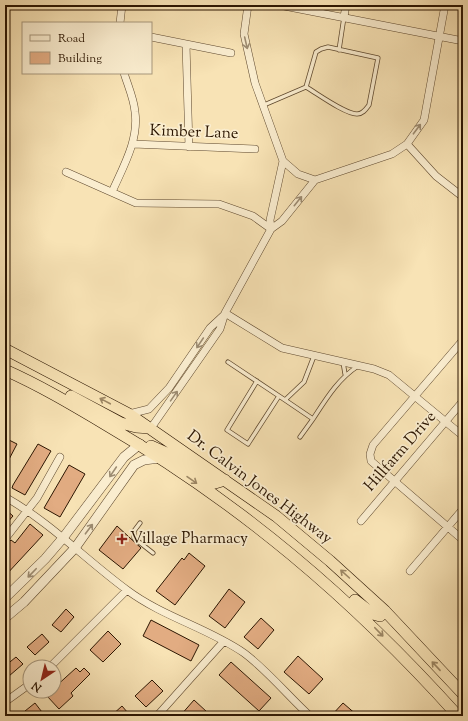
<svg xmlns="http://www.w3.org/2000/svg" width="468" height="721" font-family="'Sorts Mill Goudy',serif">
<rect width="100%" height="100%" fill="#f8e3b5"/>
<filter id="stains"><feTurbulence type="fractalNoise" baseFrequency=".005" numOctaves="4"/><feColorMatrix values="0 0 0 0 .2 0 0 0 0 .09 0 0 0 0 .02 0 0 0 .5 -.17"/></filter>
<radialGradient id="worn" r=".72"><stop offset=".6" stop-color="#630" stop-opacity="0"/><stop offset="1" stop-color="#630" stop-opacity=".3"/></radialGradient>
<path fill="#e2ac82" stroke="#2b1501" d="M 5,438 L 17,444 L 5,467 Z
M 38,444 L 51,451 L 25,495 L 12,488 L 13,485 Z
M 69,465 L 85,474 L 60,517 L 44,508 Z
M 5,509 L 13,516 L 5,525 Z
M 30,524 L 43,535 L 5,576 L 5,546 L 11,540 L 15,543 Z
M 117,526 L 141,548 L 123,569 L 99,550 Z
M 189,553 L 205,566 L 175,605 L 156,591 L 182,558 L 184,560 Z
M 229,589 L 245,602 L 225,628 L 209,616 Z
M 66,609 L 74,617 L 61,632 L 52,625 Z
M 261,618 L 274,630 L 258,649 L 244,637 Z
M 151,620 L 199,645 L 191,661 L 143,636 Z
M 108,631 L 121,644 L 103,662 L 90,650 Z
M 42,634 L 49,642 L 35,655 L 27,647 Z
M 298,656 L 323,679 L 309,694 L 284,672 Z
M 16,657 L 23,664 L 9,676 L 5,672 L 5,666 Z
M 231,662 L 271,698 L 259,711 L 219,675 Z
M 76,668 L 80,672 L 84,668 L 90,674 L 71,693 L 73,696 L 59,709 L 47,696 L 51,691 L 54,691 L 54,688 Z
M 152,680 L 163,691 L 146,707 L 135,696 Z
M 194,700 L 207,712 L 203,716 L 180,716 Z
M 35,703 L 45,716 L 28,716 L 25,711 Z
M 343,703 L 358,716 L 331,716 Z
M 122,706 L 128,713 L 125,716 L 111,716 Z"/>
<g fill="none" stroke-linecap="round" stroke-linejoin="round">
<defs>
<path id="service" d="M 339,50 L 344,17
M 264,105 L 306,87 C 318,94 345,114 357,114 C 363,114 366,109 369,105 L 378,58 L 328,47 L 321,49 L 316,52 L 306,87
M 228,362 L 285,400 L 304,382 L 314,356
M 343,362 L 345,374
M 257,381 L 227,430 L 248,444 L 279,396
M 285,400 L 313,419 L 300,437
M 313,419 C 326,399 338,379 358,366
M 140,523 L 134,531 L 134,538 L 153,553"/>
<path id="minor" d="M 248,5 L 244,34 L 255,83 L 283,161 L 270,220 L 271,229
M 279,5 L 463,41
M 344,17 L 346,5
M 120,23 L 122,5
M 151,37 L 231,53
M 186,44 L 189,147
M 133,144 L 255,149
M 407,144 L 436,176 L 463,197
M 283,161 L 298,174 L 315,180
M 66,172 L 136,203 L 219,204 L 253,216 L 271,229
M 112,192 C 123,167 139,140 135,112 C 134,99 128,86 124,73
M 225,313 L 282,348 L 374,369 L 389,375 L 463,436
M 463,340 L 373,445 L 370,454 L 371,461 L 463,540
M 129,414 L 149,409 L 169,388 L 210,328 L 224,315
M 151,428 L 220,329 L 225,313 L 271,229 L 282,221 L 315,180 L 392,154 L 407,144 L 424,120 L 445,5
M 5,497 C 50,522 86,560 127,590 C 163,617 208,628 244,653 C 267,670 289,697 310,716
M 361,521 L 463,401
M 5,539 L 37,498 L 60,457
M 410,571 L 463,509
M 50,667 L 127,590
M 5,702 L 30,684
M 157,716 L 224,641"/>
<path id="tertiary" d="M 5,598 L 45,559 L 63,538 L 124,457 L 140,444
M 5,618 L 24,602 L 75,548 L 134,465 L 144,460 L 160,458"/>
<path id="trunk" d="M 5,349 L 129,414 L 276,516 L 330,561 L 385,611 L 463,694
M 5,370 C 39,385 71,404 103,423 C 240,503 352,598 458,716
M 71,396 L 121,423 L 136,427 L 150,428
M 151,446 L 173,456 L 215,483 L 225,480
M 355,600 L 373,614 L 380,616 L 385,611"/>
</defs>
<use href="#service" stroke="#5e482e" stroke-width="5"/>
<use href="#minor" stroke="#5e482e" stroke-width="8"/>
<use href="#tertiary" stroke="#5e482e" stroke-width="10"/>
<use href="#trunk" stroke="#2b1501" stroke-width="12"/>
<use href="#service" stroke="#faedcf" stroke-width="3.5"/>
<use href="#minor" stroke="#faedcf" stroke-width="7"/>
<use href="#tertiary" stroke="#faedcf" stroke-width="9"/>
<use href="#trunk" stroke="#f8e3b5" stroke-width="11"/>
</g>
<defs><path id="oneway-shaft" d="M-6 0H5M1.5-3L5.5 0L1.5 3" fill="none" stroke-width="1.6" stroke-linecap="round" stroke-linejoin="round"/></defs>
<g stroke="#9d8c72">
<use href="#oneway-shaft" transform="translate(246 43) rotate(77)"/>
<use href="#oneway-shaft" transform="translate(417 129) rotate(-53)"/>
<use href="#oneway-shaft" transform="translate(298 201) rotate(-51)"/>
<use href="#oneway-shaft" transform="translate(200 343) rotate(124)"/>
<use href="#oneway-shaft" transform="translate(174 396) rotate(-55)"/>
<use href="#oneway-shaft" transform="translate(113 472) rotate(124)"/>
<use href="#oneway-shaft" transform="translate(89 529) rotate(-53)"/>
<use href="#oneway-shaft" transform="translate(32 573) rotate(134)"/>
</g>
<g stroke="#9c8664">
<use href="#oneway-shaft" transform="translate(105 401) rotate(-152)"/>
<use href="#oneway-shaft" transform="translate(192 480) rotate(35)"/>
<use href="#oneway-shaft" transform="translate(345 574) rotate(-138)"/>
<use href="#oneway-shaft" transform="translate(379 632) rotate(46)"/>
<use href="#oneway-shaft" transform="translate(436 666) rotate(-133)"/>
</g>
<path fill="#8f2418" stroke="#faedcf" stroke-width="1.5" d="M120 533h4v4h4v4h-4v4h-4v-4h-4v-4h4z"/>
<g text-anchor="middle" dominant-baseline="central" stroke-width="3.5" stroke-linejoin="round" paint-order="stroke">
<g font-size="16" fill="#2b1501" stroke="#faedcf">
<text transform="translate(194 133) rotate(2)">Kimber Lane</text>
<text transform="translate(401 452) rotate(-49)">Hillfarm Drive</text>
<text transform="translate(259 488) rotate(37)">Dr. Calvin Jones Highway</text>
</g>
<g font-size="16" fill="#2b1501" stroke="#faedcf" text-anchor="start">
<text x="130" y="539">Village Pharmacy</text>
</g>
</g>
<rect width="468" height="721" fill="none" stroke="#f8e3b5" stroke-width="20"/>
<rect x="6" y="6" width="456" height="709" fill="none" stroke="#2b1501" stroke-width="2"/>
<rect x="10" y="10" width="448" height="701" fill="none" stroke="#2b1501"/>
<rect x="22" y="22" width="130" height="52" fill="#faedcf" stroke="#a7977d"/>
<rect x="30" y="35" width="20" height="6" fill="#faedcf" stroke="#a7977d"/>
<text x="58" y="42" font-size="12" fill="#2b1501">Road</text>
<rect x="30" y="52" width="20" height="12" fill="#e2ac82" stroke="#a7977d"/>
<text x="58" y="62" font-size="12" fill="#2b1501">Building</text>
<g transform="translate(42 679) rotate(215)"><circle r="19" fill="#faedcf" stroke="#a7977d"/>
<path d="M0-3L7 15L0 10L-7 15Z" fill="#8f2418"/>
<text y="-6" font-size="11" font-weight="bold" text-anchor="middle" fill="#2b1501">N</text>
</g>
<rect width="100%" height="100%" filter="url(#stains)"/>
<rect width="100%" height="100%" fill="url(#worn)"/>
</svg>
